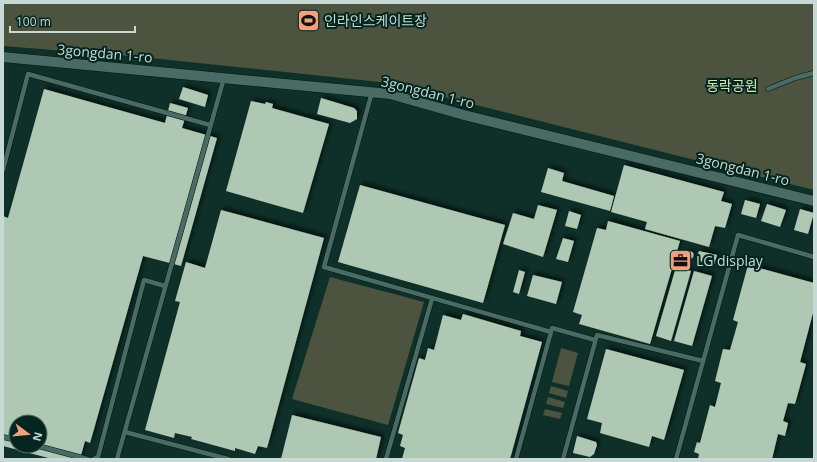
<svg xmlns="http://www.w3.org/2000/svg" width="817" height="462" font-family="'Open Sans','Noto Sans KR',sans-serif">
<defs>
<filter id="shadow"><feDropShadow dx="3" dy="-3" stdDeviation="2" flood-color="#0009"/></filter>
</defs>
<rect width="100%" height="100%" fill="#0e3029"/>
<path fill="#4c533e" d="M 3,3 L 814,3 L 814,190 L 389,83 L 141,57 L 3,46 Z
M 330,277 L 424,302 L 388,425 L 292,399 Z
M 561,348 L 578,353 L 569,386 L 552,382 Z
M 551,386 L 568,391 L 566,398 L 549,393 Z
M 548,397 L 565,402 L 563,408 L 546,404 Z
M 545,409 L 562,413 L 560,419 L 543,415 Z"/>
<path fill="#aec8b3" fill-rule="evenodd" filter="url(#shadow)" d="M 183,87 L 208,95 L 205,107 L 179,99 Z
M 44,89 L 165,123 L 170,103 L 188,108 L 182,128 L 217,138 L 181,266 L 143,256 L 90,443 L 85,441 L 80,459 L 52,459 L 3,446 L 3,216 L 8,218 ZM 16,422 L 40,422 L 40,446 L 16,446 Z
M 321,98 L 354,108 L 357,111 L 357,119 L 350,123 L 317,114 Z
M 251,101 L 265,104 L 266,102 L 273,104 L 272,108 L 329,124 L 303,213 L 226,191 Z
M 624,165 L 724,192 L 721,201 L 732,204 L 725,228 L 715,226 L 709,247 L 645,229 L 647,222 L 611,212 Z
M 548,168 L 564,173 L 562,181 L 614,196 L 610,211 L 541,192 Z
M 360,185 L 505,225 L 483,303 L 338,262 Z
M 745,200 L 760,204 L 756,218 L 741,214 Z
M 767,204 L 786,210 L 780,227 L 761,221 Z
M 538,205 L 557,210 L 543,257 L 503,244 L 513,213 L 534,219 Z
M 800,209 L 814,213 L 808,234 L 794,230 Z
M 221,210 L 324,238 L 267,448 L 258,446 L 255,454 L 235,448 L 235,451 L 191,439 L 192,437 L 175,433 L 174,438 L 145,430 L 180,302 L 175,301 L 186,262 L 205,268 Z
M 569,211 L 581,215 L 577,229 L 565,226 Z
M 608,221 L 680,241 L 650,344 L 579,324 L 582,315 L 573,312 L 597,228 L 606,230 Z
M 563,238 L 574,241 L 568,262 L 556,259 Z
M 699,251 L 717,255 L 714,265 L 696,260 Z
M686.5 255a3.5 3.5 0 1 1 7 0a3.5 3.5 0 1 1-7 0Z
M 748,265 L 814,283 L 814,309 L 800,362 L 806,364 L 795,404 L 788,403 L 783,421 L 788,423 L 785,436 L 778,434 L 772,459 L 698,459 L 699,454 L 694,452 L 697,442 L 700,443 L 710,405 L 715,407 L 721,383 L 715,381 L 723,349 L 730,350 L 738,322 L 733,320 Z
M 676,267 L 691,271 L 671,341 L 656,336 Z
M 519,270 L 525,272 L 519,294 L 513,292 Z
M 694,271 L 712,276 L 692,346 L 674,341 Z
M 533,275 L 562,282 L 556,304 L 527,296 Z
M 463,314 L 521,331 L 520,336 L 542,342 L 510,459 L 402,459 L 405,448 L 400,446 L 403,435 L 398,433 L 419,358 L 425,360 L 428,348 L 434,350 L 443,315 L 461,320 Z
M 606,349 L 684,370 L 664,440 L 652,436 L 649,447 L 600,433 L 602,423 L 587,419 Z
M 292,415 L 381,437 L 376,459 L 281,459 Z
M 577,436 L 596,442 L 597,445 L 594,454 L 590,457 L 573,453 Z"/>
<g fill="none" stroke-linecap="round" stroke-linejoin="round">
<defs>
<path id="service" d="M 768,89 L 795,78 L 814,73
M 372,92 L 324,267 L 551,332 L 552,328 L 595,340
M 3,170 L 28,74 L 210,125
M 125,432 L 228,459
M 3,437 L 16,440
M 38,446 L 87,459
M 94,459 L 98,457 L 144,280 L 165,286
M 117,459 L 224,78
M 386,459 L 432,299
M 516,459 L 551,332
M 563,459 L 597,335 L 703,361
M 676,459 L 738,235 L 814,257"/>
<path id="tertiary" d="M 3,57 L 390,94 L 464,115 L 814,201"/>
</defs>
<use href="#service" stroke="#001612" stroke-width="5.5"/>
<use href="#tertiary" stroke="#001612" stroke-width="11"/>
<use href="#service" stroke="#4a6b63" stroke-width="4.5"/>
<use href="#tertiary" stroke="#4a6b63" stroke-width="10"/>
</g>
<defs>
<symbol id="stadium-square" viewBox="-11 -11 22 22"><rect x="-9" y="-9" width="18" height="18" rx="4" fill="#f2a080" stroke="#04261f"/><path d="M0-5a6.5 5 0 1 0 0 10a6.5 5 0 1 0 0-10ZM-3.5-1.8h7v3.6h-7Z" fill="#111"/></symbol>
<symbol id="office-square" viewBox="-11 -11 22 22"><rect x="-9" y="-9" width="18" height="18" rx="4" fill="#f2a080" stroke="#04261f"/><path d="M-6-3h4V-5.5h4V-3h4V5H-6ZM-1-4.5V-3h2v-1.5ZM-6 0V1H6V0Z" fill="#111"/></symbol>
</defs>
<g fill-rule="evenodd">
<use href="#stadium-square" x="296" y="8" width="25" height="25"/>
<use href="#office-square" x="668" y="248" width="25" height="25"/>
</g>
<g text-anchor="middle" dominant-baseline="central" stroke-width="4" stroke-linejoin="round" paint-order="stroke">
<g font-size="14" fill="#c7d9d4" stroke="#04261f" text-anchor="start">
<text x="324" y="20">인라인스케이트장</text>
<text x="696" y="260">LG display</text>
</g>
<g font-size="14" fill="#c7d9d4" stroke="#04261f">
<text transform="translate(105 53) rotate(5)">3gongdan 1-ro</text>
<text transform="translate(428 92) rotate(14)">3gongdan 1-ro</text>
<text transform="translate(743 169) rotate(14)">3gongdan 1-ro</text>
</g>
<g font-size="14" fill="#d4e8b0" stroke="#04261f">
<text x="732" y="85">동락공원</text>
</g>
</g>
<rect width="817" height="462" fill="none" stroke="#c7d9d4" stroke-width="8"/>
<g transform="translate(28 434) rotate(106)"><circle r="19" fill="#04261f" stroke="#526e67"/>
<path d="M0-3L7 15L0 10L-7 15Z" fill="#f2a080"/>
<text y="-6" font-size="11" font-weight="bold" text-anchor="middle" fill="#c7d9d4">N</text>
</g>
<path d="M10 26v6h125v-6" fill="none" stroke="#c7d9d4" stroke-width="2"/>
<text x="16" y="26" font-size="12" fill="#c7d9d4" stroke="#04261f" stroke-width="3" paint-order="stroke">100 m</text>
</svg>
